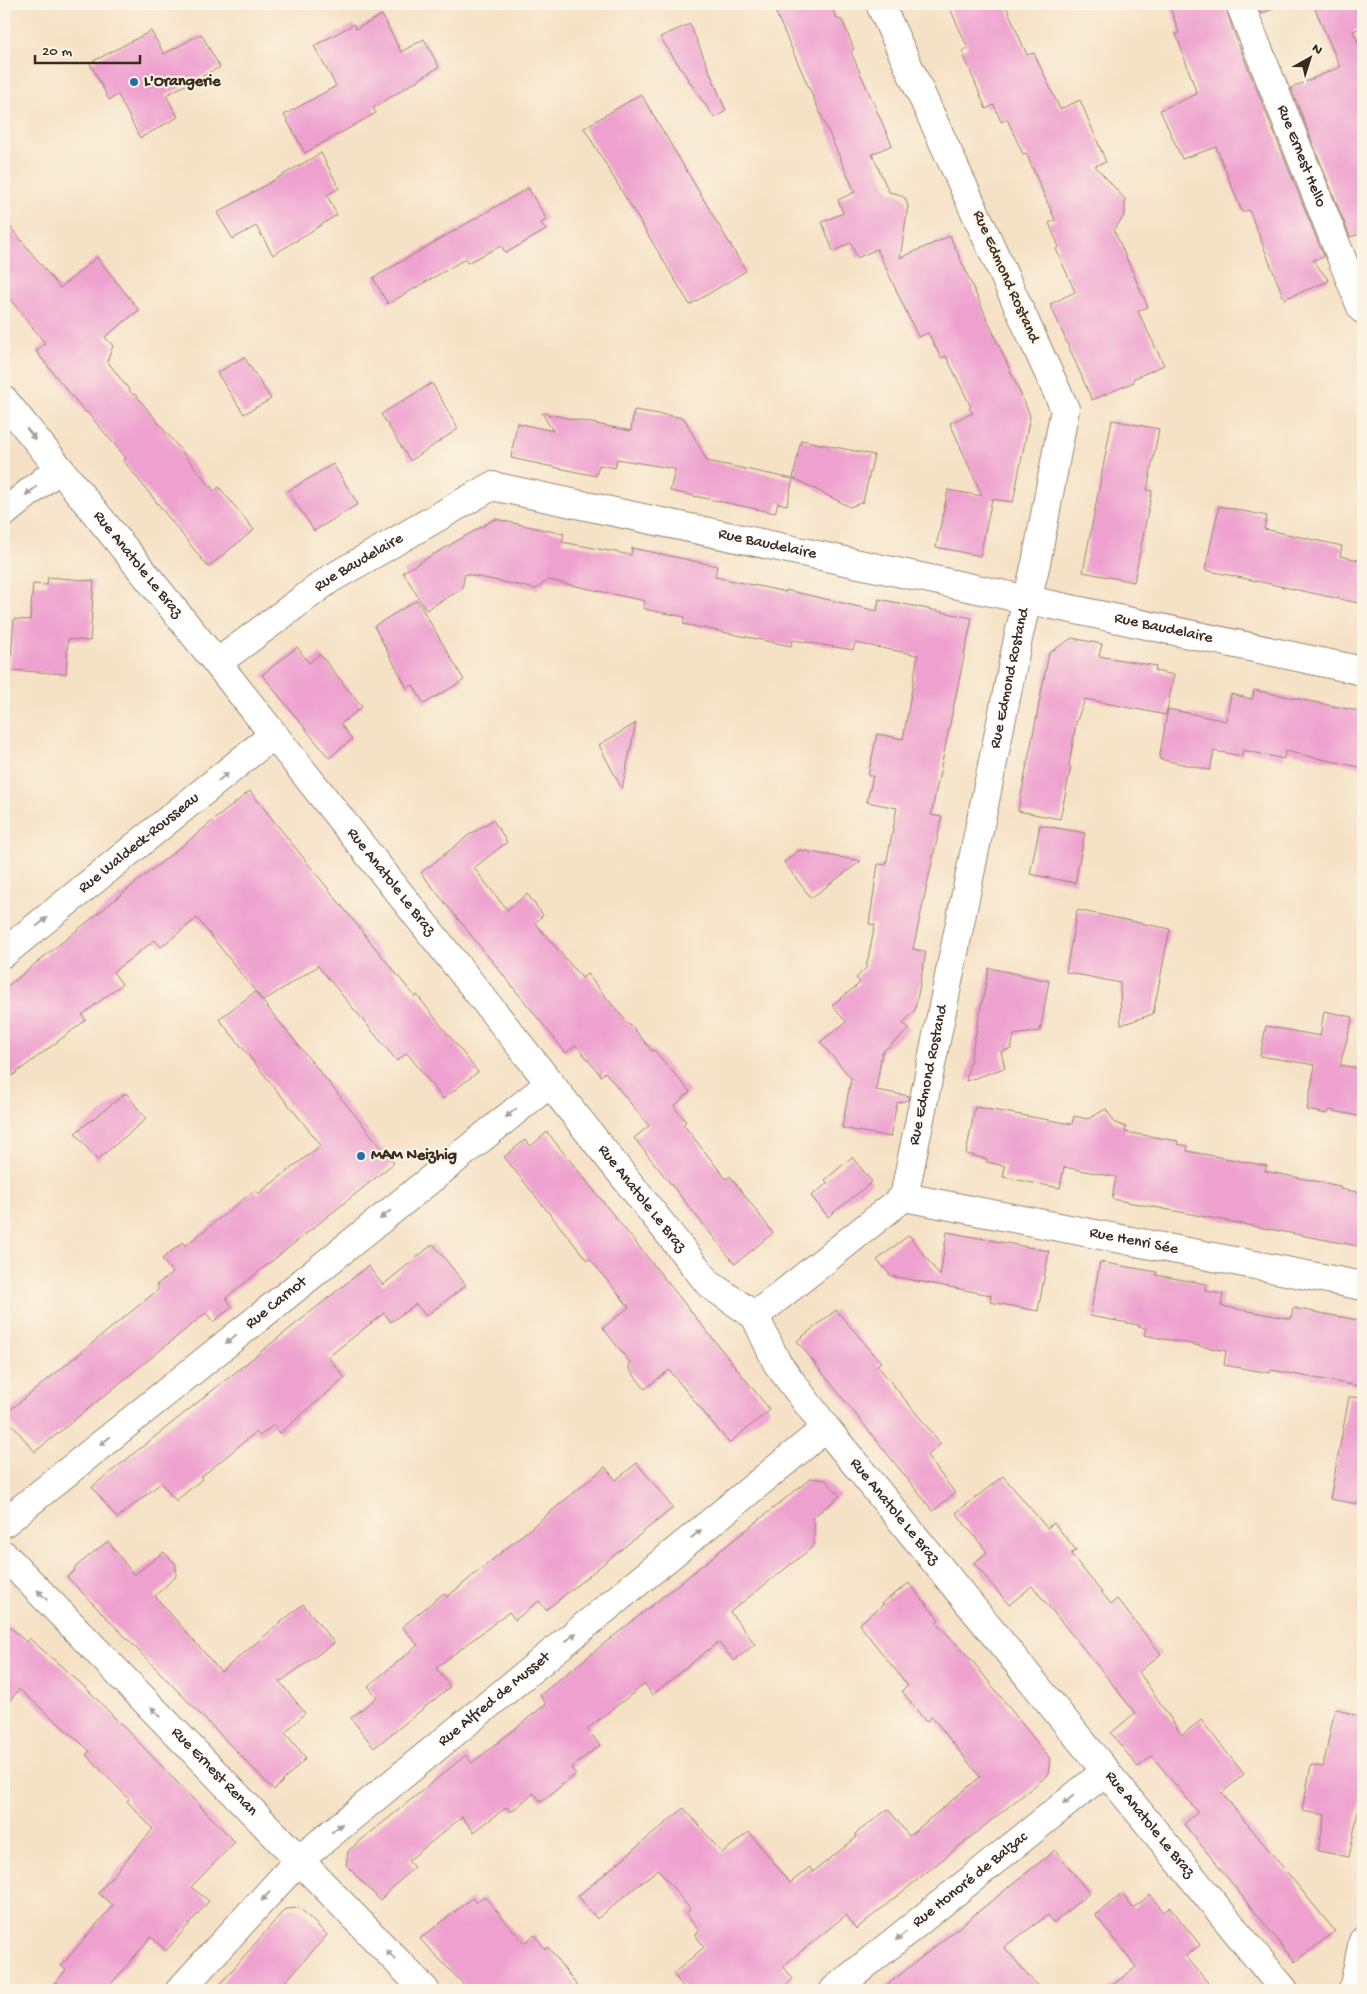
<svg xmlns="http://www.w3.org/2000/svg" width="1367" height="1994" font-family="'Gochi Hand',sans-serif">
<rect width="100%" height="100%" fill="#fcf5e5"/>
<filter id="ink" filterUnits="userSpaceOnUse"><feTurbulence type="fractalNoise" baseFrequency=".02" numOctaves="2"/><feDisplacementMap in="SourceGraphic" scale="10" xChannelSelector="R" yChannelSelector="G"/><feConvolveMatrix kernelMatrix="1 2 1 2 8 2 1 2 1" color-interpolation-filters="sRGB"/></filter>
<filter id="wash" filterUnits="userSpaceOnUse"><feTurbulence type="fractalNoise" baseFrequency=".0096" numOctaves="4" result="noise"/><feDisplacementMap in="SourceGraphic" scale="20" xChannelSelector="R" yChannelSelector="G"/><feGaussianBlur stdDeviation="1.12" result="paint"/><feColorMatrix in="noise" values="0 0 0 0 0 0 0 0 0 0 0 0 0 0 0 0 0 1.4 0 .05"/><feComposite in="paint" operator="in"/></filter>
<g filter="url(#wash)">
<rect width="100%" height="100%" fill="#f5e1c5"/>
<g id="blocks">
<path fill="#eea1cf" d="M 772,4 L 830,4 L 837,19 L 842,20 L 854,49 L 851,52 L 892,145 L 872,154 L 889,192 L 898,194 L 905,198 L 908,206 L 900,258 L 950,236 L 1026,406 L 1030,416 L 1013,502 L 992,499 L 980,556 L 936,547 L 948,490 L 982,496 L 950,423 L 973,413 L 969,408 L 971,407 L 946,356 L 941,358 L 928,333 L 918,337 L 877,249 L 857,258 L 851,243 L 833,251 L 822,222 L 843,213 L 838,200 L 855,192 Z
M 948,4 L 1005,4 L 1027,55 L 1034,53 L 1060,109 L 1080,100 L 1106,162 L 1095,166 L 1125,199 L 1125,214 L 1114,230 L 1148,307 L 1138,311 L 1164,365 L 1133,379 L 1134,382 L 1092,400 L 1050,304 L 1075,292 L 1056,249 L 1059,247 L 1049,223 L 1055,220 L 1026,153 L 1023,154 L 1007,119 L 1001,122 L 994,105 L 986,109 L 962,51 L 968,48 Z
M 1169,4 L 1225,4 L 1232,28 L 1324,257 L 1313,260 L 1329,281 L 1284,299 L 1249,210 L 1242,212 L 1216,147 L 1182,159 L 1160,110 L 1197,94 L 1176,34 L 1179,33 Z
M 1257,4 L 1283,4 L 1261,14 Z
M 1313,4 L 1353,4 L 1363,27 L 1353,31 L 1363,54 L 1363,233 L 1350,237 L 1291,88 L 1340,67 Z
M 382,15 L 401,52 L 424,39 L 439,67 L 373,108 L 376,113 L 305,153 L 284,115 L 336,86 L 314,46 L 354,24 L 356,29 Z
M 690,24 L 726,111 L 714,118 L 660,37 Z
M 151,31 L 164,54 L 201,34 L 220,67 L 166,95 L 178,117 L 140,138 L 118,95 L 109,100 L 90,63 Z
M 641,94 L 746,271 L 690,305 L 584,128 Z
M 321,153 L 339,188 L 327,195 L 337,215 L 273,255 L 256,226 L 233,239 L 217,213 Z
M 528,188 L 547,220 L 541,223 L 546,230 L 506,253 L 501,246 L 467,263 L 465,259 L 388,304 L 373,278 Z
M 4,219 L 60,288 L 97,257 L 139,310 L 105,337 L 113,346 L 107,361 L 133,395 L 135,394 L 214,491 L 219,487 L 254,530 L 208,567 L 123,460 L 126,458 L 87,412 L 86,413 L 58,379 L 36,351 L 45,343 L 4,292 Z
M 244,357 L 271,399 L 244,414 L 217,373 Z
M 432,383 L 458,429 L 410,461 L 381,414 Z
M 634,410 L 684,418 L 707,461 L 793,479 L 787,505 L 778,503 L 775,513 L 670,491 L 675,469 L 617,459 L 615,468 L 599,465 L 596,476 L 511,458 L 517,423 L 553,431 L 542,413 L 631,431 Z
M 1112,420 L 1159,429 L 1147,490 L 1152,491 L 1134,582 L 1083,572 Z
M 801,440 L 874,455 L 863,502 L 850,507 L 793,478 Z
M 333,464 L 358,504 L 314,531 L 288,491 Z
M 1219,506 L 1267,516 L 1264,529 L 1342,546 L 1340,556 L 1363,561 L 1363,604 L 1205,570 Z
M 495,519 L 564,534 L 562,542 L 631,555 L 632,548 L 717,566 L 715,577 L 786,592 L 786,590 L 877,611 L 879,599 L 972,618 L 931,815 L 942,817 L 913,949 L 926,952 L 915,1010 L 903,1023 L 910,1029 L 882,1052 L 876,1090 L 909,1096 L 908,1100 L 897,1103 L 890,1137 L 842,1128 L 851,1078 L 820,1042 L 846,1022 L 832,1005 L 860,983 L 856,978 L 866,968 L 875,925 L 869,924 L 878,864 L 886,865 L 897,808 L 867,802 L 873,776 L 868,776 L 877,734 L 903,739 L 918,655 L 855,643 L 853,650 L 793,640 L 791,646 L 683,624 L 685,617 L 648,610 L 643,608 L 645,601 L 548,580 L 536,589 L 465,574 L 462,589 L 426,610 L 403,572 Z
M 48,577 L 94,581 L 90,641 L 68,639 L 66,674 L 10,670 L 14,619 L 30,620 L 33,584 L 47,585 Z
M 417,600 L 464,680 L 424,704 L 413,685 L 407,688 L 374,626 Z
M 1072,638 L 1102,644 L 1099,656 L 1156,666 L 1155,671 L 1174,675 L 1166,715 L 1085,699 L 1076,723 L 1069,766 L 1071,767 L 1060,819 L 1018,811 L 1049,653 Z
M 297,647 L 309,663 L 320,654 L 362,707 L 341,724 L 352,739 L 329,758 L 262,675 Z
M 1254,690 L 1363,712 L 1363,768 L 1285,751 L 1284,759 L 1243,750 L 1242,756 L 1214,751 L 1210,770 L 1159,759 L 1168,709 L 1226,721 L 1231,694 L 1252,699 Z
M 636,723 L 622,789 L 599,745 Z
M 250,791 L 369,940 L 415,997 L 417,995 L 478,1072 L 443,1099 L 407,1053 L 397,1061 L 318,966 L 263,1001 L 197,918 L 161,947 L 155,940 L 113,972 L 122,984 L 82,1015 L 86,1020 L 4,1082 L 4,989 Z
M 493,820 L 507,842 L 474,868 L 507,910 L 527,894 L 543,915 L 535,923 L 582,978 L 587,974 L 630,1026 L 631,1025 L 652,1051 L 654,1050 L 690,1092 L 674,1106 L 686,1122 L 683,1124 L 726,1179 L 730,1176 L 773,1233 L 735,1264 L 634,1138 L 649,1126 L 605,1072 L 601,1076 L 576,1045 L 566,1053 L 421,873 L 469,835 Z
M 1040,825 L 1085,833 L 1075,883 L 1030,874 Z
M 799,850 L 861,861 L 811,898 L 784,862 Z
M 1077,910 L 1170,929 L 1153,1014 L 1121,1025 L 1120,983 L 1066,972 Z
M 989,968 L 1049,981 L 1040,1031 L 1014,1035 L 1011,1049 L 1001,1052 L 1005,1068 L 966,1081 Z
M 255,992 L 394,1163 L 226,1298 L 232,1307 L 213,1322 L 206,1313 L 35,1452 L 4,1415 L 159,1289 L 156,1285 L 173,1273 L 162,1259 L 183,1242 L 185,1246 L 255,1190 L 258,1194 L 321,1145 L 219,1019 Z
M 1324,1011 L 1353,1017 L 1340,1065 L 1363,1069 L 1363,1117 L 1329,1110 L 1328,1114 L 1307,1110 L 1315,1065 L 1260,1056 L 1266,1026 L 1320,1036 Z
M 126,1093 L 146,1119 L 97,1160 L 75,1133 Z
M 975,1107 L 1072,1124 L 1074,1116 L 1088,1119 L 1106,1109 L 1115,1123 L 1126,1127 L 1125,1132 L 1178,1141 L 1177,1144 L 1188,1146 L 1187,1151 L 1267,1166 L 1265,1171 L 1340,1186 L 1340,1189 L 1363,1193 L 1363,1247 L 1112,1199 L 1116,1177 L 1064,1167 L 1060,1188 L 1003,1177 L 1005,1166 L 986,1162 L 987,1159 L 966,1154 Z
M 547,1132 L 770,1410 L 729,1443 L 669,1370 L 645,1389 L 629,1369 L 630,1363 L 603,1328 L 629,1307 L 589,1258 L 587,1260 L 504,1157 L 525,1140 L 531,1146 Z
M 852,1157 L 872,1182 L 828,1217 L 811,1196 L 828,1183 L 825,1180 Z
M 947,1232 L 1049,1251 L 1038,1311 L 990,1302 L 991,1295 L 891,1276 L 877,1260 L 909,1235 L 940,1276 Z
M 433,1244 L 466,1285 L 426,1316 L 416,1304 L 391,1322 L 384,1313 L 328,1357 L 345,1378 L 280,1433 L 273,1425 L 260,1436 L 256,1432 L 201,1477 L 202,1479 L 176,1501 L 161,1483 L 117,1518 L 92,1487 L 368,1266 L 383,1285 Z
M 1100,1262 L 1157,1272 L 1156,1275 L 1206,1284 L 1205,1291 L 1223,1294 L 1221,1306 L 1291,1319 L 1293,1308 L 1363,1321 L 1363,1387 L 1271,1370 L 1270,1373 L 1224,1365 L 1226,1351 L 1144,1335 L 1146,1328 L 1138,1327 L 1139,1325 L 1090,1316 Z
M 836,1310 L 881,1362 L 877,1365 L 941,1444 L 927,1456 L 955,1493 L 933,1511 L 797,1341 Z
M 1349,1397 L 1363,1398 L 1363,1505 L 1330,1499 Z
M 637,1463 L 673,1508 L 546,1610 L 539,1601 L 515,1620 L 509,1612 L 436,1668 L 450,1687 L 374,1748 L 351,1718 L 377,1697 L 368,1686 L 418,1645 L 402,1627 L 444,1593 L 447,1597 L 605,1467 L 616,1480 Z
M 1003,1476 L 1047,1528 L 1054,1523 L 1076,1550 L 1071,1554 L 1111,1604 L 1117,1599 L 1161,1654 L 1139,1672 L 1182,1735 L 1201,1720 L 1244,1774 L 1222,1793 L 1335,1931 L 1295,1962 L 1184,1824 L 1198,1812 L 1152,1756 L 1138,1767 L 1111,1733 L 1135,1713 L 1105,1675 L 1032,1586 L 1009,1605 L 974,1563 L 987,1552 L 956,1513 Z
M 811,1478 L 826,1480 L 840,1496 L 812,1518 L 814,1522 L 814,1546 L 730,1612 L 755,1644 L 734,1661 L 718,1642 L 652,1695 L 645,1684 L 587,1729 L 600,1745 L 571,1768 L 576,1774 L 541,1802 L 534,1793 L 511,1812 L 507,1807 L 474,1832 L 462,1817 L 408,1861 L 414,1867 L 380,1900 L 346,1865 L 348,1851 L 466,1755 L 472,1763 L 546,1704 L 540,1695 Z
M 108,1541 L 134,1575 L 164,1552 L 176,1565 L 176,1576 L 155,1596 L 221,1672 L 303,1604 L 334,1643 L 280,1682 L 305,1713 L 285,1733 L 306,1758 L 274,1790 L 67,1577 L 75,1570 L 74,1568 Z
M 909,1583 L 939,1620 L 936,1622 L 974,1663 L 1050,1759 L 1048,1775 L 856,1929 L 846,1915 L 783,1966 L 793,1979 L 780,1990 L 686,1990 L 673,1974 L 704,1947 L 695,1934 L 699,1931 L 686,1914 L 690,1909 L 658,1869 L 597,1919 L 578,1896 L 684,1808 L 722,1853 L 749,1832 L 790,1883 L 810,1867 L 813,1872 L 857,1837 L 855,1834 L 888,1809 L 909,1836 L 980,1777 L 932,1717 L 926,1722 L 902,1691 L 908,1686 L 859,1624 L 884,1604 L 882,1603 Z
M 4,1621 L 26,1642 L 29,1638 L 86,1688 L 235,1842 L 191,1887 L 209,1901 L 166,1951 L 151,1937 L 106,1990 L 49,1990 L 66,1970 L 61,1966 L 113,1905 L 98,1893 L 153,1829 L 127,1801 L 129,1799 L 86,1755 L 90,1751 L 19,1689 L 4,1708 Z
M 1335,1708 L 1363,1718 L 1363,1785 L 1349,1857 L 1318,1851 L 1325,1815 L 1302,1811 L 1311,1765 L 1323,1767 Z
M 1055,1850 L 1089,1893 L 1054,1923 L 1048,1915 L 1004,1947 L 1041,1990 L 881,1990 Z
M 1122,1894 L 1133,1908 L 1150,1895 L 1164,1912 L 1170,1907 L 1200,1945 L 1186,1956 L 1214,1990 L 1106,1990 L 1136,1967 L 1095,1915 Z
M 484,1896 L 524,1943 L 535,1935 L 545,1949 L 548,1947 L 580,1990 L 469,1990 L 420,1939 L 472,1898 L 476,1903 Z
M 300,1908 L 327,1935 L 278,1990 L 215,1990 L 285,1909 Z"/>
</g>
</g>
<g filter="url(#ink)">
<use href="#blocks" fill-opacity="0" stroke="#988672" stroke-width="1"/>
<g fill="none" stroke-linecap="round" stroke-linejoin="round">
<defs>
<g id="street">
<path id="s1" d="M 1240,4 L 1362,309"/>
<path d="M 4,513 L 58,469"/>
<path id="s2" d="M 217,663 L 330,579 L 492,486 L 1363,671"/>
<path id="s3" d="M 4,953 L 273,735"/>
<path id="s4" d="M 904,1197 L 1363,1286"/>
<path id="s5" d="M 755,1316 L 904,1197 L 1019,634 L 1036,563 L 1065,409 L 880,4"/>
<path id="s6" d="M 4,1523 L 550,1083"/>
<path id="s7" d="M 4,1555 L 425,1990"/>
<path id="s8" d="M 180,1990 L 299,1860 L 826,1428"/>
<path id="s9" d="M 834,1990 L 1106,1771"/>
</g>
<g id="secondary">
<path id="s10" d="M 4,400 L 217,663 L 709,1284 L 755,1316 L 777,1363 L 826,1428 L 1284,1990"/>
<path d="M 1353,1990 L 1363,1941"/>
</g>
</defs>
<use href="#street" stroke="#988672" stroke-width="30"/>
<use href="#secondary" stroke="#988672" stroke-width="30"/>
<use href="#street" stroke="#fff" stroke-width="28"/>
<use href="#secondary" stroke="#fff" stroke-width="28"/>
</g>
<defs><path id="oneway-solid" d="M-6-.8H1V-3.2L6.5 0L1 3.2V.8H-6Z" transform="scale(1.25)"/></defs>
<g fill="#a79f9a">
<use href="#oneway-solid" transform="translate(31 434) rotate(52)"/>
<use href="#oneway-solid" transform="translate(31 491) rotate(142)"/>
<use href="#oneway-solid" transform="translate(223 777) rotate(-39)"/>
<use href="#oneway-solid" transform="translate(42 922) rotate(-39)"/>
<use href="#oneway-solid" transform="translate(511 1113) rotate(141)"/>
<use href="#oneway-solid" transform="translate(385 1215) rotate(141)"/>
<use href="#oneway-solid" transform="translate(231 1339) rotate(141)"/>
<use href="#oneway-solid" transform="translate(105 1441) rotate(141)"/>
<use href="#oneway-solid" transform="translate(696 1534) rotate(-39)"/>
<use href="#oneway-solid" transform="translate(42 1595) rotate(-134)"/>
<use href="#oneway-solid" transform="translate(571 1637) rotate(-39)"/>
<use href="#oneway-solid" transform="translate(156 1712) rotate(-134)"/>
<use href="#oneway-solid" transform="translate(1068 1800) rotate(141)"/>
<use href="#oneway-solid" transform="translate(337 1828) rotate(-39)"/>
<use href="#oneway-solid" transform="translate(266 1896) rotate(132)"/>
<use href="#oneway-solid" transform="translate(901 1936) rotate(141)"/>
<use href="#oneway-solid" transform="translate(391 1955) rotate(-134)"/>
</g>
</g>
<g fill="#1f6fb2" stroke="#fcf5e5" stroke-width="2">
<circle cx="134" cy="82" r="5"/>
<circle cx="361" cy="1156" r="5"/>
</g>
<g text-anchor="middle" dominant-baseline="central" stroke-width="4" stroke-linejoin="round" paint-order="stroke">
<g font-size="16" font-weight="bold" fill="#3b2a1e" stroke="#fcf5e5" text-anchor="start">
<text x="144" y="82">L'Orangerie</text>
<text x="371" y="1156">MAM Neizhig</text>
</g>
<g font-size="16" fill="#3b2a1e" stroke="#fcf5e5">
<text stroke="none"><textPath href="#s1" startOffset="164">Rue Ernest Hello</textPath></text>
<text transform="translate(1005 277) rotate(66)">Rue Edmond Rostand</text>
<text stroke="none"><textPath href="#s2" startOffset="609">Rue Baudelaire</textPath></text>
<text stroke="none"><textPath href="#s2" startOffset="174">Rue Baudelaire</textPath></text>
<text stroke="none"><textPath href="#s10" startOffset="212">Rue Anatole Le Braz</textPath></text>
<text stroke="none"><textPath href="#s2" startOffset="1014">Rue Baudelaire</textPath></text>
<text stroke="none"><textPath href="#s5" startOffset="720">Rue Edmond Rostand</textPath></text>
<text stroke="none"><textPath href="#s3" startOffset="174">Rue Waldeck-Rousseau</textPath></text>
<text stroke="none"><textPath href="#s10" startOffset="618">Rue Anatole Le Braz</textPath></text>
<text stroke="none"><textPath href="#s5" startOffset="315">Rue Edmond Rostand</textPath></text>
<text stroke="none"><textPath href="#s10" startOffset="1022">Rue Anatole Le Braz</textPath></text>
<text stroke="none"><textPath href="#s4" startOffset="234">Rue Henri Sée</textPath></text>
<text stroke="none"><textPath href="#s6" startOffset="350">Rue Carnot</textPath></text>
<text stroke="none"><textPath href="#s10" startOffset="1428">Rue Anatole Le Braz</textPath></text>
<text stroke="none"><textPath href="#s8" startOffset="429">Rue Alfred de Musset</textPath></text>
<text stroke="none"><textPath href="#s7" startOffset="302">Rue Ernest Renan</textPath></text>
<text stroke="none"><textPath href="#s10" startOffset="1832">Rue Anatole Le Braz</textPath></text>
<text stroke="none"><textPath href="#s9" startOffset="175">Rue Honoré de Balzac</textPath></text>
</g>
</g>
<rect width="1367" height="1994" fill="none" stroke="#fcf5e5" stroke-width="20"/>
<g transform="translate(1310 58) rotate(39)" stroke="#fcf5e5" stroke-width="4" paint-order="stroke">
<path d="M0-4L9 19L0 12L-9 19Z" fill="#3b2a1e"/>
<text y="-8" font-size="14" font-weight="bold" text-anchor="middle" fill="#3b2a1e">N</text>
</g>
<path d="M35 55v8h105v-8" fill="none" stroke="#3b2a1e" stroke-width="2.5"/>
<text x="42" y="55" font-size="15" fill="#3b2a1e" stroke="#fcf5e5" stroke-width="4" paint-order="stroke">20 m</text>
</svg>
